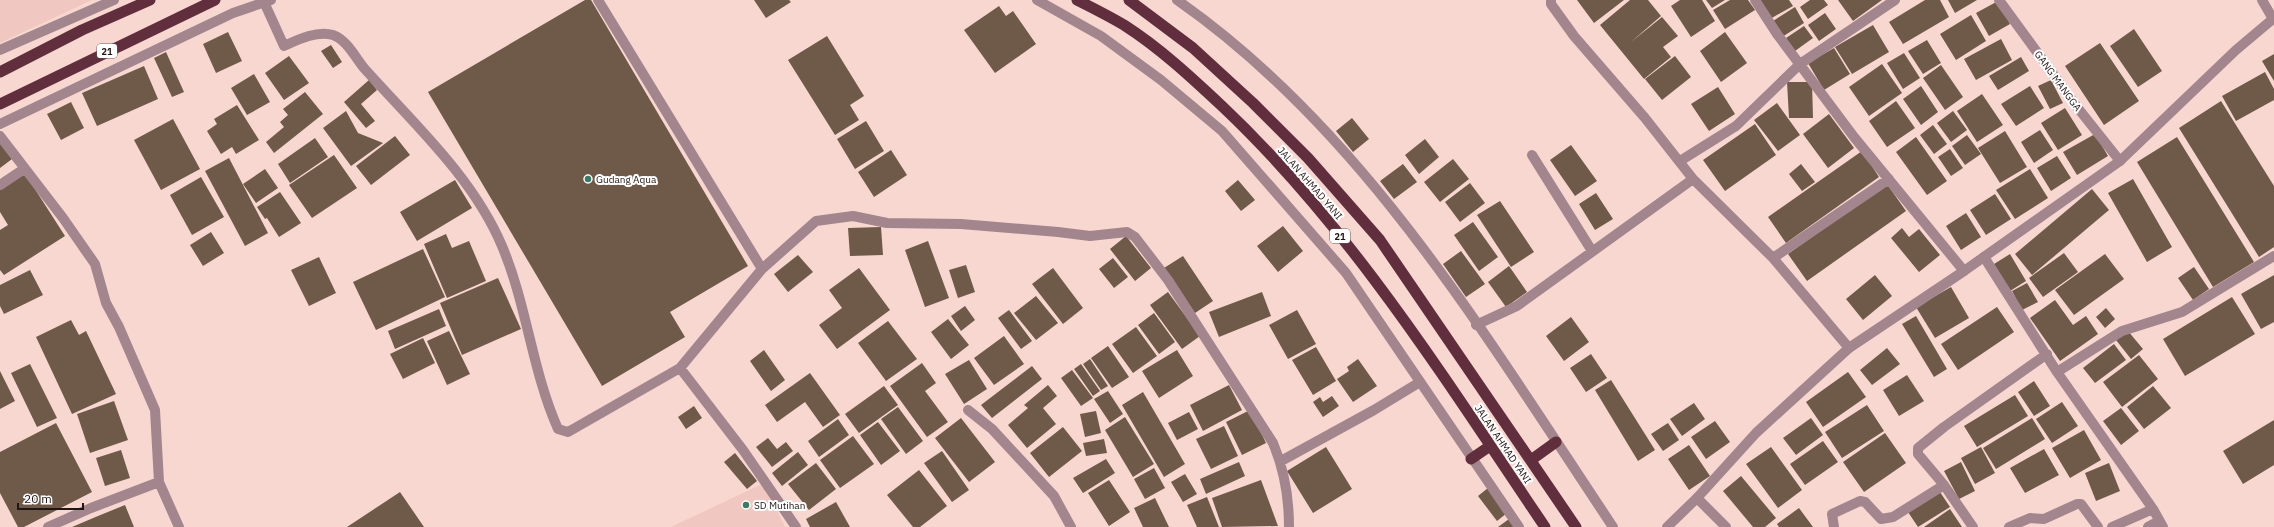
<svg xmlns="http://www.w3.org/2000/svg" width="2274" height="527" font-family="'IBM Plex Sans',sans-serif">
<rect width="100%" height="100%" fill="#f8d7d1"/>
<path fill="#f1c8c1" d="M 0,0 L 92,0 L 0,43 Z
M 764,483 L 785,527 L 671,527 Z"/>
<path fill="#6f5949" d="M 585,0 L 591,0 L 748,266 L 670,312 L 685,337 L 602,386 L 428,92 Z
M 754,0 L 789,0 L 791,2 L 766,18 Z
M 1577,0 L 1624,0 L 1594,23 Z
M 1630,0 L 1648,0 L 1661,16 L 1631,42 L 1662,17 L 1678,36 L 1663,47 L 1671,57 L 1644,79 L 1600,25 Z
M 1680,0 L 1702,0 L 1715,21 L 1691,37 L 1671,6 Z
M 1706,0 L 1725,0 L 1712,8 Z
M 1730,0 L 1748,0 L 1755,10 L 1725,29 L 1713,10 Z
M 1760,0 L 1789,0 L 1793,6 L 1770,19 Z
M 1810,0 L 1824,0 L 1828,5 L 1808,19 L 1800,7 Z
M 1838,0 L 1882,0 L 1853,21 Z
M 1925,0 L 1940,0 L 1949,17 L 1903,44 L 1889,22 Z
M 1948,0 L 1977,0 L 1955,13 Z
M 1998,1 L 2010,24 L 1989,36 L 1976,13 Z
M 999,6 L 1006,16 L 1013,11 L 1036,44 L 995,73 L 964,30 Z
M 1795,7 L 1804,23 L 1782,37 L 1773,21 Z
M 1825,13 L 1836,29 L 1819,41 L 1808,25 Z
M 1971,15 L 1986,41 L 1956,60 L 1940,34 Z
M 1873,25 L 1889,52 L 1852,74 L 1835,47 Z
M 1804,26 L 1813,38 L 1795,51 L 1786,38 Z
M 2134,29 L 2162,71 L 2138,87 L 2110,46 Z
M 228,32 L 242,61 L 216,73 L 203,44 Z
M 1725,32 L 1747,63 L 1721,82 L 1700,51 Z
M 827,36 L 864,96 L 850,105 L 859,120 L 835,135 L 788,60 Z
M 2001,39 L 2012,60 L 1976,80 L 1964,59 Z
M 1927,40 L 1941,63 L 1923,74 L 1908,51 Z
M 2100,43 L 2139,101 L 2104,125 L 2065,66 Z
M 331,45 L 342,62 L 333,68 L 321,51 Z
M 1834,48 L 1850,74 L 1824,90 L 1808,63 Z
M 166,52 L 184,92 L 172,97 L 154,58 Z
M 1904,53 L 1920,78 L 1903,89 L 1887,63 Z
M 2274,54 L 2274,81 L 2262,61 Z
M 289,56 L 309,83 L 284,100 L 265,73 Z
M 1675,56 L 1691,77 L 1662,100 L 1645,79 Z
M 2021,57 L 2029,71 L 1998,90 L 1989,76 Z
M 1882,64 L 1902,93 L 1869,116 L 1849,87 Z
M 1941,65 L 1963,97 L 1945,110 L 1923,78 Z
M 144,66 L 158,99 L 97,126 L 82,93 Z
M 2265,72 L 2274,89 L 2274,100 L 2236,121 L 2222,96 Z
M 254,74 L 270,102 L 247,115 L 231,88 Z
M 369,80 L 377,90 L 361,104 L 375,121 L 366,128 L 344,102 Z
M 2051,80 L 2063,103 L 2050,109 L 2038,86 Z
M 1787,82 L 1812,82 L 1813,118 L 1789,118 Z
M 1921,86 L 1938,112 L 1921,125 L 1903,99 Z
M 2030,86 L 2044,108 L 2016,126 L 2001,104 Z
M 1718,87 L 1735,114 L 1709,131 L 1691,104 Z
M 305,92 L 323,114 L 274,153 L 266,142 L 284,127 L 280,122 L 288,115 L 283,109 Z
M 1982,94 L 2003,125 L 1977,142 L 1957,111 Z
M 1896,101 L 1915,128 L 1887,147 L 1869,121 Z
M 2221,101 L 2274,186 L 2274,247 L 2259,257 L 2179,128 Z
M 71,102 L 84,128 L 61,140 L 47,114 Z
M 1777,103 L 1800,135 L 1778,151 L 1754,120 Z
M 237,105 L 259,140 L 236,154 L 232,147 L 221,154 L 207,131 L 217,124 L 214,119 Z
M 2065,108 L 2082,135 L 2058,150 L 2041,123 Z
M 346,111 L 358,133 L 383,143 L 351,166 L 323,128 Z
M 1953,111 L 1967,130 L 1951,142 L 1937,123 Z
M 1829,114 L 1854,148 L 1828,168 L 1803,134 Z
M 1352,118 L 1369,139 L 1353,152 L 1336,131 Z
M 173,119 L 200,169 L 161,190 L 134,140 Z
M 866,121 L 884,151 L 855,169 L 837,139 Z
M 1755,124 L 1776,155 L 1725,191 L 1703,160 Z
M 1933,125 L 1947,144 L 1934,154 L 1920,135 Z
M 2040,130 L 2053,150 L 2034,163 L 2021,142 Z
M 2005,131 L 2027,167 L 2000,183 L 1978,148 Z
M 2095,134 L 2108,156 L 2077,175 L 2063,152 Z
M 1967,135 L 1981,154 L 1965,165 L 1952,146 Z
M 395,136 L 410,155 L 371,185 L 356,166 Z
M 1916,137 L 1947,181 L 1927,195 L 1896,152 Z
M 2177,137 L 2254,262 L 2213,287 L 2137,162 Z
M 315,138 L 328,157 L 290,183 L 278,164 Z
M 1425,139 L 1439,157 L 1419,174 L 1405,155 Z
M 0,143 L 12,159 L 0,168 Z
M 1571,145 L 1597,181 L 1575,196 L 1550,160 Z
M 1950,149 L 1963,168 L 1951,176 L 1938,157 Z
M 891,150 L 907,175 L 874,197 L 858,172 Z
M 1862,151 L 1879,177 L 1786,243 L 1768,217 Z
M 334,155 L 357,188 L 312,218 L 289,185 Z
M 2057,156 L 2071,178 L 2051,191 L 2037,168 Z
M 229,158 L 268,233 L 245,246 L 205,171 Z
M 1453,159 L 1469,179 L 1440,202 L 1424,182 Z
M 1403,164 L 1417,182 L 1394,199 L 1380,181 Z
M 1801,164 L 1815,182 L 1802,191 L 1789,174 Z
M 265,169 L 278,188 L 256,203 L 243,184 Z
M 2030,169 L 2048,198 L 2015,219 L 1996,190 Z
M 24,172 L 65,236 L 4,275 L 0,270 L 0,230 L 8,225 L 0,212 L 0,187 Z
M 201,177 L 224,217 L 192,235 L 170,195 Z
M 2133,179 L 2172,247 L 2147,262 L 2108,193 Z
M 455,180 L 472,208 L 417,241 L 400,212 Z
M 1238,180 L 1255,200 L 1241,211 L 1225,191 Z
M 1470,183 L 1485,203 L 1460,222 L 1445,202 Z
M 1887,184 L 1906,211 L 1807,281 L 1788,254 Z
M 2092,189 L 2109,210 L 2032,275 L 2015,254 Z
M 280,192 L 301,223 L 279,237 L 267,218 L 265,219 L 257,207 Z
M 1596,193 L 1613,219 L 1595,230 L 1579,204 Z
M 1995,194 L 2011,219 L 1986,235 L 1970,210 Z
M 1500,201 L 1534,252 L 1511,267 L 1477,215 Z
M 1966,213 L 1981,237 L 1961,250 L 1946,226 Z
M 1473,222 L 1498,257 L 1479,271 L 1454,235 Z
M 1283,226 L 1303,251 L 1278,272 L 1257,246 Z
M 881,227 L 883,255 L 850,256 L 848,228 Z
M 1902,228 L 1909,237 L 1919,229 L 1940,255 L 1919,272 L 1891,238 Z
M 211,232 L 224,253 L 203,266 L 190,245 Z
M 446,234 L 452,248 L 469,241 L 486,281 L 447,298 L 424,244 Z
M 1126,236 L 1151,268 L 1135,281 L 1110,249 Z
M 928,241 L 949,298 L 925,307 L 905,250 Z
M 423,249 L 445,297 L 376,330 L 353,282 Z
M 1461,251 L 1485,284 L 1466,297 L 1443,264 Z
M 2064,253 L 2078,272 L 2043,297 L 2029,278 Z
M 2010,254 L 2026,281 L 2010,291 L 1994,264 Z
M 2105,254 L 2124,279 L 2074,315 L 2055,290 Z
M 798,255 L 813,272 L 788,292 L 774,274 Z
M 1183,256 L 1213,301 L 1195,313 L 1164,268 Z
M 319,257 L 336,293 L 309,306 L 291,270 Z
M 1113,258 L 1128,277 L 1114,288 L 1099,269 Z
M 966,265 L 975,292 L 958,298 L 949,270 Z
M 1509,266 L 1527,292 L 1506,307 L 1488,282 Z
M 2194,267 L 2209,289 L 2193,300 L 2178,278 Z
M 859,268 L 890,310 L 837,349 L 819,325 L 842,308 L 829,290 Z
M 1053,268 L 1083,308 L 1063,324 L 1032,284 Z
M 30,270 L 43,295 L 4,314 L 0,306 L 0,285 Z
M 1875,275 L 1892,296 L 1863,320 L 1846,299 Z
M 2274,275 L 2274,322 L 2261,329 L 2241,294 Z
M 498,278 L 521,329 L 462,355 L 440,303 Z
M 2027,283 L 2038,302 L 2022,310 L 2012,291 Z
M 1951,287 L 1969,318 L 1935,338 L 1916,307 Z
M 1168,292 L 1200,336 L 1182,349 L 1150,305 Z
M 1262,292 L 1271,316 L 1219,337 L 1209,312 Z
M 1036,296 L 1058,323 L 1036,340 L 1014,313 Z
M 2232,297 L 2255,334 L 2185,376 L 2163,339 Z
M 2055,300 L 2073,325 L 2086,316 L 2098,334 L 2060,361 L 2030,318 Z
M 965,306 L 975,320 L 961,331 L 951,316 Z
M 1997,307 L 2014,332 L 1958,370 L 1941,344 Z
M 2106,308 L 2115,319 L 2105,328 L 2096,317 Z
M 439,309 L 446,326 L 395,349 L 388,331 Z
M 1009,310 L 1032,341 L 1021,349 L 998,318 Z
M 1297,310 L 1316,344 L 1288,359 L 1269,325 Z
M 1154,313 L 1175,342 L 1159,354 L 1138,325 Z
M 1916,316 L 1947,369 L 1934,377 L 1902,324 Z
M 1571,317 L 1589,342 L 1564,361 L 1546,336 Z
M 948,319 L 969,345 L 951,359 L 931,332 Z
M 71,320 L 79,335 L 86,331 L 116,394 L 72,414 L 36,337 Z
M 888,321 L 917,359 L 886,381 L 858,343 Z
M 1136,327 L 1157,356 L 1133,373 L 1112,344 Z
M 449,331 L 470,374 L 447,385 L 427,341 Z
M 2128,331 L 2143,349 L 2131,359 L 2116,340 Z
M 1004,336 L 1024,364 L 994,385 L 974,358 Z
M 423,338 L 435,363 L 403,379 L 390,354 Z
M 2114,344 L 2126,360 L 2095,383 L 2083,368 Z
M 1108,346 L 1129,377 L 1112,388 L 1091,358 Z
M 1316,347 L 1336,381 L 1313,395 L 1292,360 Z
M 1887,348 L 1900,364 L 1872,385 L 1860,370 Z
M 764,350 L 785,380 L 771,391 L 750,361 Z
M 1177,350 L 1193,376 L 1159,398 L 1142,371 Z
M 1591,354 L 1607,378 L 1586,392 L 1570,368 Z
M 2139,355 L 2158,379 L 2122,407 L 2103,382 Z
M 1090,359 L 1108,386 L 1101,390 L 1083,364 Z
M 1358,359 L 1377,386 L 1353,402 L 1337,379 L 1349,371 L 1347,367 Z
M 969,360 L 987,389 L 964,404 L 945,374 Z
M 922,363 L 936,383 L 925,391 L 948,422 L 927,437 L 890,386 Z
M 30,364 L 57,418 L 37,427 L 11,373 Z
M 1081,364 L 1100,391 L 1093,396 L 1074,369 Z
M 1032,366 L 1042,379 L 992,418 L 981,405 Z
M 1072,370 L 1093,398 L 1081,406 L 1061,378 Z
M 0,371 L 15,401 L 0,409 Z
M 1848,372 L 1866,397 L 1823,427 L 1806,402 Z
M 810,373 L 840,415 L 823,427 L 805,402 L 777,422 L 765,405 Z
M 1907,375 L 1924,401 L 1899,416 L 1883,390 Z
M 1611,380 L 1655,450 L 1638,461 L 1595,390 Z
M 2034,381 L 2050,406 L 2034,416 L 2018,392 Z
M 1048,385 L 1057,396 L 1043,408 L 1056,424 L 1027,448 L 1008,425 L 1028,408 L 1024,405 Z
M 1229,385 L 1242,410 L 1203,431 L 1190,405 Z
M 884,386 L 898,405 L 859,433 L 845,414 Z
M 2153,386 L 2171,408 L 2144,429 L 2127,407 Z
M 1108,391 L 1123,414 L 1110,423 L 1094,399 Z
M 1143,392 L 1185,464 L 1164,477 L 1122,405 Z
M 2015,395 L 2028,416 L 1977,447 L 1964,426 Z
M 1332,396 L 1339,406 L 1323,417 L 1313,402 L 1320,397 L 1323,402 Z
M 114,401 L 128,440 L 90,453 L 77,414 Z
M 2062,402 L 2078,426 L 2052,443 L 2036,419 Z
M 1694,403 L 1705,419 L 1682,436 L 1670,419 Z
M 1867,405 L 1884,431 L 1842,458 L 1825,432 Z
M 694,406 L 702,418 L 686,429 L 678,417 Z
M 898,407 L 923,441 L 906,454 L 881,419 Z
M 2121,408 L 2139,431 L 2121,445 L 2103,421 Z
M 1250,410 L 1266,443 L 1242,455 L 1226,422 Z
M 1096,411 L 1101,433 L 1085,437 L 1080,414 Z
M 1189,412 L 1198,429 L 1177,440 L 1168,423 Z
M 1125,417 L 1154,464 L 1133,477 L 1105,430 Z
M 961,418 L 995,462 L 969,482 L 935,438 Z
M 1811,418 L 1823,435 L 1796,455 L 1783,438 Z
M 2032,418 L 2045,439 L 1996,469 L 1983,448 Z
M 838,419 L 849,435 L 819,457 L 808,441 Z
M 2274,420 L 2274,465 L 2243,484 L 2223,451 Z
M 1715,421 L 1730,442 L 1706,459 L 1691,437 Z
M 878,422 L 900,451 L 881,465 L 860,435 Z
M 56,423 L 92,492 L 24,527 L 18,527 L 0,493 L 0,452 Z
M 1668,423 L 1679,440 L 1663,451 L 1651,434 Z
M 1224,426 L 1238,456 L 1211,469 L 1196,439 Z
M 1063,427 L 1082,451 L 1049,477 L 1030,453 Z
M 2084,430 L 2101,460 L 2070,478 L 2052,448 Z
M 1885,433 L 1906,463 L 1864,492 L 1843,462 Z
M 853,436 L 874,464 L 840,488 L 820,460 Z
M 768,438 L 777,449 L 786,442 L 793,451 L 772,467 L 756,447 Z
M 1104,439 L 1107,453 L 1086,456 L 1083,443 Z
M 1823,441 L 1838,462 L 1805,485 L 1790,464 Z
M 1689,445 L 1710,476 L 1689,490 L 1668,459 Z
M 1326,447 L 1352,489 L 1313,513 L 1287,471 Z
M 1771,447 L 1802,490 L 1778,508 L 1746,464 Z
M 1981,447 L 1995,473 L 1975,484 L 1961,458 Z
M 2044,449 L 2059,475 L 2025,493 L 2010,468 Z
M 121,450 L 130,478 L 105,486 L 96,458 Z
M 942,451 L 969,490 L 952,502 L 924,463 Z
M 798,452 L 808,465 L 782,486 L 772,473 Z
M 735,453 L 757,481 L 747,489 L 724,462 Z
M 1106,459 L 1115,473 L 1083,493 L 1073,478 Z
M 1239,462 L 1245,476 L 1206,494 L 1200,479 Z
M 1961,462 L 1975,491 L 1959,499 L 1944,471 Z
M 816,463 L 836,489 L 809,510 L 788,484 Z
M 2109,463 L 2120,491 L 2096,501 L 2085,473 Z
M 1154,468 L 1165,488 L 1145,499 L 1134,479 Z
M 919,470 L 947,506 L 920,527 L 913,527 L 887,495 Z
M 1185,474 L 1197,494 L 1183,502 L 1171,482 Z
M 1741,476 L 1776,518 L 1765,527 L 1753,527 L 1723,491 Z
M 1109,480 L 1130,512 L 1109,526 L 1088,493 Z
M 1261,480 L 1278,526 L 1222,527 L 1212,498 Z
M 1488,488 L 1507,513 L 1497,521 L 1478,496 Z
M 400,492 L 424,527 L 347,527 Z
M 1940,492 L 1950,507 L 1918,527 L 1908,512 Z
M 1207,497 L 1219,527 L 1197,527 L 1187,505 Z
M 1155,498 L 1169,527 L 1143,527 L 1134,508 Z
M 836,502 L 850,527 L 810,527 L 806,519 Z
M 125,505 L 134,527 L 72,527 L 98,516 Z
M 1799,508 L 1813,527 L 1779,527 L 1777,524 Z
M 1950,509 L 1962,527 L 1924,527 Z
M 1509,519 L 1515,527 L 1498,527 Z"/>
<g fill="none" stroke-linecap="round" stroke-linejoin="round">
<path stroke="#a3858d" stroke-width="10" d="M 598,0 L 762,269
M 1551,0 L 1551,4 L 1574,36 L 1645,118 L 1693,179 L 1773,258 L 1849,348
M 1755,0 L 1777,34 L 1854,137 L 1964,271
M 1999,0 L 2077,107 L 2120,161
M 2262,0 L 2273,19
M 264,2 L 284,46 C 297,40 317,30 333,35 C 347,40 355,57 364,68 C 413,123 473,177 502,246 C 527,305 532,371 558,429 L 568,432 L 680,368 L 762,269 L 816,221 L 853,216 L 887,223 L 961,224 L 1058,232 L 1090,236 L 1127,232 L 1135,237 L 1168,280 L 1273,443 C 1284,469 1289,499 1289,527
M 0,136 L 63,218 L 95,264 L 106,303 L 119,327 L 155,410 L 159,482 L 179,527
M 1532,155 L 1592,251
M 1680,161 L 1736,126 L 1800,64 L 1895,0
M 0,185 L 24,169
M 1984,257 L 2057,372 L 2153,509 L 2163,527
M 1773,258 L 1889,179
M 1476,325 L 1517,306 L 1693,179
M 680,368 L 743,450 L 796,527
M 2057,372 L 2122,331 L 2182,312 L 2274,256
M 968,410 L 992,429 L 1054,496 L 1071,527
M 1281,461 L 1374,410 L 1420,382
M 1944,485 L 1918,454 L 1918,448 L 1944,427 L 2047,354
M 1697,498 L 1726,527
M 48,527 L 91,508 L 159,482
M 1834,527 L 1832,514 L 1860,501 L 1865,502 L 1881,519 L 1893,517 L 1944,485 L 1973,527
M 2009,527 L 2030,518 L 2044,519 L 2077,504 L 2081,504 L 2098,527
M 2112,527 L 2153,509
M 2148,527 L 2159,521"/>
<path stroke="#a3858d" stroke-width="10" d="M 1037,0 L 1101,36 L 1161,80 L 1222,131 L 1346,273 L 1519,527
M 1177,0 C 1365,131 1488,340 1613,527
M 0,50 L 114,0
M 0,124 L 233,13 L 271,0
M 1667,527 L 1697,498 L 1756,433 L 1849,348 L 1964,271 L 2120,161 L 2236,50 L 2274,18"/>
<path stroke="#612e3e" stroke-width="11" d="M 1077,0 C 1093,8 1109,16 1124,25 C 1160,48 1192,78 1223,107 C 1351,228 1447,382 1545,527
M 1129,0 L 1193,48 L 1253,103 L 1308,158 L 1380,240 L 1576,527
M 0,72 L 82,30 L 150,0
M 0,104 L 215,0
M 1471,459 L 1490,446
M 1531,460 L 1556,442"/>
</g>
<g fill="#3d7a65" stroke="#fff" stroke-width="1.5">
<circle cx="588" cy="179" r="4"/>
<circle cx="746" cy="505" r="4"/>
</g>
<g text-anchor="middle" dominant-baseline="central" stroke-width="4" stroke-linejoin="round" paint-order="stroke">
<g fill="#fff" stroke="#645c5a" stroke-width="1">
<rect x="97" y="44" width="20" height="14" rx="3"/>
<rect x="1330" y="229" width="20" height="14" rx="3"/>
</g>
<g font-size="9" font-weight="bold" fill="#211614">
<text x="107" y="51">21</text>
<text x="1340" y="236">21</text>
</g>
<g font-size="10" fill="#211614" stroke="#fff">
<text transform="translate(2058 81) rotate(54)">GANG MANGGA</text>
<text transform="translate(1310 183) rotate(49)">JALAN AHMAD YANI</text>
<text transform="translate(1503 444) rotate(56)">JALAN AHMAD YANI</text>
</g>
<g font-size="10" fill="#211614" stroke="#fff" text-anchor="start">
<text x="596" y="179">Gudang Aqua</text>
<text x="754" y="505">SD Mutihan</text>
</g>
</g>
<path d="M18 503v6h65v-6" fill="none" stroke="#211614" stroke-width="2"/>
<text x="24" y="503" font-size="12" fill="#211614" stroke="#ffffff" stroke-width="3" paint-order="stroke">20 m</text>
</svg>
